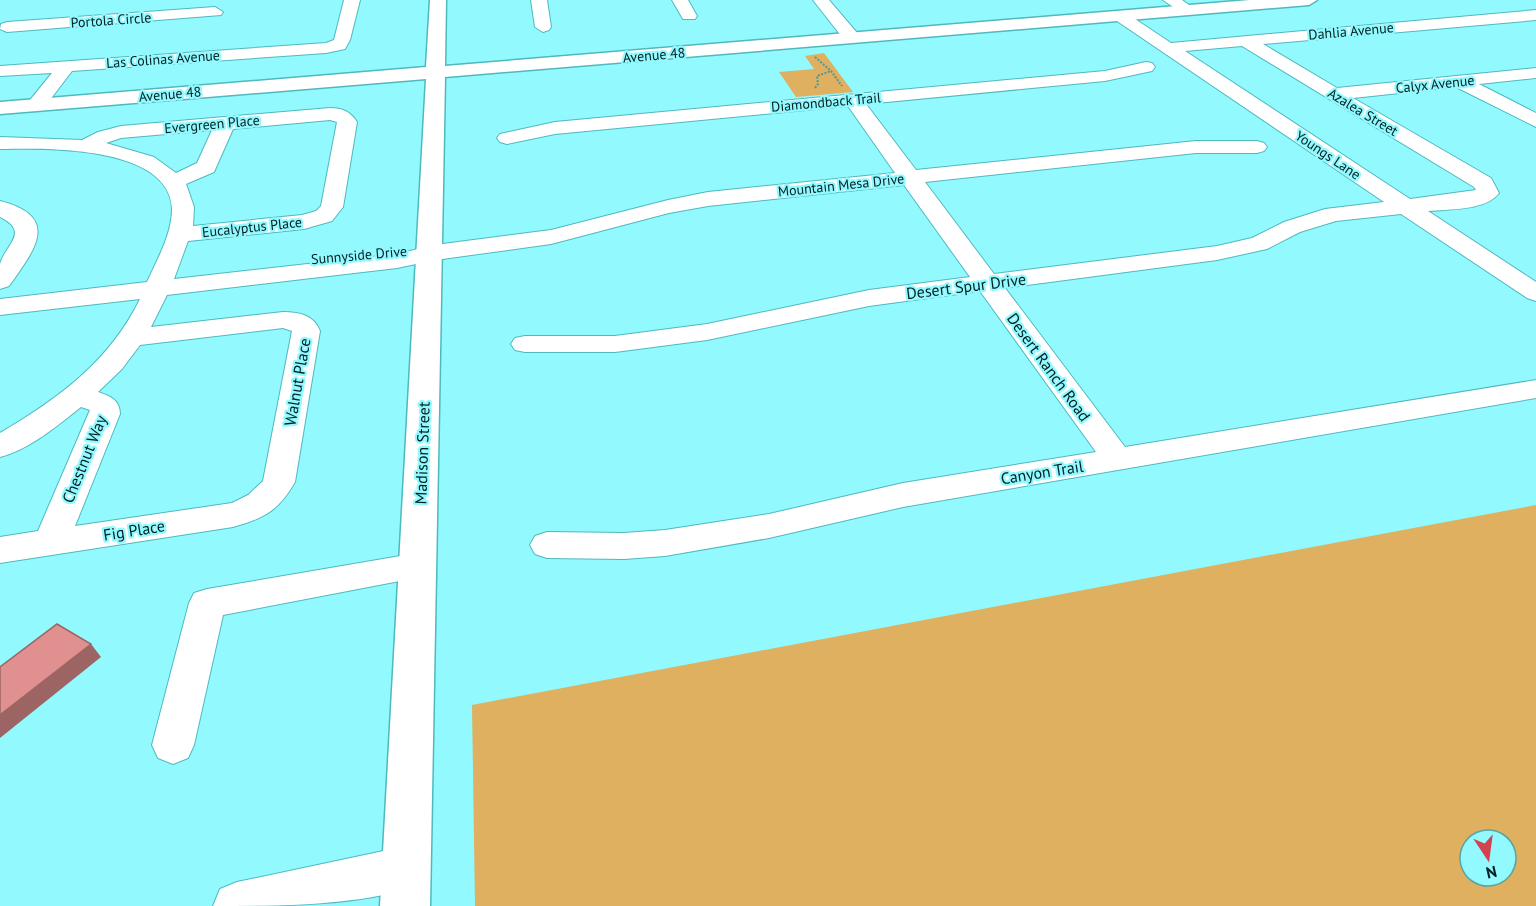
<svg xmlns="http://www.w3.org/2000/svg" width="1536" height="906" font-family="'PT Sans',sans-serif">
<rect width="100%" height="100%" fill="#92f9ff"/>
<path fill="#deb05f" fill-rule="evenodd" d="M 824,53 L 853,92 L 796,97 L 779,72 L 814,69 L 805,56 Z
M 1536,505 L 1536,906 L 475,906 L 472,705 ZM 1470,840 L 1506,840 L 1506,876 L 1470,876 Z"/>
<g fill="none" stroke-linecap="round" stroke-linejoin="round">
<defs>
<path id="minor" d="M 344,0 L 360,0 L 350,40 L 345,49 L 326,53 L 72,71 L 43,109 L 29,109 L 26,105 L 52,73 L 0,76 L 0,66 L 326,43 L 334,40 Z
M 531,0 L 547,0 L 551,27 L 549,30 L 543,32 L 535,27 Z
M 672,0 L 688,0 L 697,16 L 695,19 L 683,19 Z
M 813,0 L 829,0 L 858,34 L 860,38 L 858,42 L 846,42 Z
M 1163,0 L 1182,0 L 1196,10 L 1194,13 L 1182,13 Z
M 215,7 L 223,12 L 221,15 L 7,32 L 0,29 L 1,24 L 7,22 Z
M 1536,10 L 1536,20 L 1263,44 L 1337,88 L 1536,68 L 1536,78 L 1479,84 L 1536,113 L 1536,127 L 1456,87 L 1353,98 L 1491,178 L 1499,193 C 1486,211 1448,209 1428,211 L 1536,282 L 1536,301 L 1527,298 L 1401,214 L 1336,221 L 1300,232 L 1267,249 L 1217,260 L 1005,288 L 1125,447 L 1536,380 L 1536,398 L 903,507 L 769,538 L 665,556 L 624,559 L 547,558 L 535,554 L 530,545 L 535,536 L 547,532 L 624,533 L 665,530 L 769,514 L 903,483 L 1096,452 L 980,291 L 869,306 L 707,340 L 615,352 L 525,352 L 515,350 L 511,344 L 515,338 L 525,336 L 615,336 L 707,324 L 869,290 L 970,277 L 904,185 L 708,206 L 669,213 L 551,244 L 435,260 L 397,268 L 167,295 L 151,327 L 283,312 C 299,312 314,315 320,331 L 295,482 C 278,511 265,518 233,527 L 0,563 L 0,537 L 38,531 L 90,410 L 81,407 C 58,425 29,450 0,457 L 0,433 C 58,399 110,361 140,299 L 0,315 L 0,299 L 147,282 C 157,260 172,234 172,209 C 170,145 44,148 0,149 L 0,137 L 82,140 L 98,132 L 121,126 L 330,108 C 342,108 350,111 357,122 L 343,207 L 332,221 L 304,229 L 188,241 L 174,279 L 397,254 L 435,245 L 551,230 L 668,200 L 708,192 L 895,173 L 848,106 L 555,134 L 507,144 L 500,142 L 497,138 L 500,134 L 555,122 L 1105,71 L 1146,62 L 1152,63 L 1155,67 L 1152,71 L 1105,81 L 866,104 L 916,170 L 1196,141 L 1257,141 L 1264,143 L 1267,147 L 1264,151 L 1257,153 L 1196,153 L 925,182 L 994,274 L 1217,246 L 1252,238 L 1284,222 L 1325,209 L 1384,202 L 1114,19 L 1112,16 L 1114,13 L 1126,13 L 1171,43 ZM 1242,46 L 1474,187 L 1476,190 L 1410,199 L 1185,51 ZM 330,120 L 337,122 L 321,206 L 316,211 L 302,215 L 193,226 L 194,207 L 186,184 L 214,172 L 233,129 ZM 212,130 L 197,163 L 176,173 L 154,157 L 106,143 L 121,138 ZM 283,328 L 292,331 L 263,481 L 248,495 L 232,503 L 75,526 L 120,414 C 120,400 110,396 98,392 L 122,369 L 140,345 Z
M 0,201 C 63,217 33,252 9,286 L 0,289 C 0,281 0,271 0,264 C 5,245 31,232 0,217 Z
M 418,553 L 431,557 L 436,566 L 431,575 L 223,615 L 194,745 L 188,758 L 173,764 L 158,758 L 152,745 L 189,603 L 194,593 L 207,589 Z
M 407,846 L 423,853 L 430,869 L 423,885 C 356,906 285,906 213,906 L 220,889 L 237,882 Z"/>
<path id="major" d="M 430,0 L 446,0 L 445,66 L 1250,0 L 1317,0 L 1309,5 L 445,77 L 430,906 L 380,906 L 426,79 L 0,114 L 0,102 L 426,67 Z"/>
</defs>
<use href="#minor" stroke="#4fb9be" stroke-width="2"/>
<use href="#major" stroke="#4fb9be" stroke-width="3"/>
<path stroke="#4f969b" stroke-width="2" stroke-dasharray="2 1.5" stroke-linecap="butt" d="M 815,57 L 831,71 L 842,86
M 815,88 L 818,84 L 817,76 L 831,71"/>
<use href="#minor" fill="#fff" fill-rule="evenodd"/>
<use href="#major" fill="#fff" fill-rule="evenodd"/>
</g>
<path fill="#9c6564" d="M 91,644 L 101,657 L 0,738 L 0,715 Z"/>
<path fill="#df908f" stroke="#9c6564" stroke-width="1.5" d="M 57,624 L 91,644 L 0,715 L 0,667 Z"/>
<g text-anchor="middle" dominant-baseline="central" stroke-width="4.5" stroke-linejoin="round" paint-order="stroke">
<g font-size="14" fill="#002123" stroke="#92f9ff">
<text transform="translate(111 20) rotate(-4)">Portola Circle</text>
<text transform="translate(1351 31) rotate(-5)">Dahlia Avenue</text>
<text transform="translate(654 55) rotate(-5)">Avenue 48</text>
<text transform="translate(163 59) rotate(-4)">Las Colinas Avenue</text>
<text transform="translate(1435 84) rotate(-6)">Calyx Avenue</text>
<text transform="translate(170 94) rotate(-5)">Avenue 48</text>
<text transform="translate(826 102) rotate(-5)">Diamondback Trail</text>
<text transform="translate(1363 112) rotate(31)">Azalea Street</text>
<text transform="translate(212 124) rotate(-5)">Evergreen Place</text>
<text transform="translate(1328 155) rotate(34)">Youngs Lane</text>
<text transform="translate(841 185) rotate(-6)">Mountain Mesa Drive</text>
<text transform="translate(252 227) rotate(-6)">Eucalyptus Place</text>
<text transform="translate(359 255) rotate(-5)">Sunnyside Drive</text>
</g>
<g font-size="16" fill="#002123" stroke="#92f9ff">
<text transform="translate(966 286) rotate(-7)">Desert Spur Drive</text>
<text transform="translate(1049 367) rotate(54)">Desert Ranch Road</text>
<text transform="translate(297 382) rotate(-80)">Walnut Place</text>
<text transform="translate(422 453) rotate(-88)">Madison Street</text>
<text transform="translate(84 459) rotate(-68)">Chestnut Way</text>
<text transform="translate(1042 472) rotate(-9)">Canyon Trail</text>
<text transform="translate(134 530) rotate(-9)">Fig Place</text>
</g>
</g>
<g transform="translate(1488 858) rotate(167)"><circle r="28" fill="#92f9ff" stroke="#58a3a7" stroke-width="1.5"/>
<path d="M0-4.5L10 22L0 15L-10 22Z" fill="#d3434f"/>
<text y="-9" font-size="16" font-weight="bold" text-anchor="middle" fill="#002123">N</text>
</g>
</svg>
